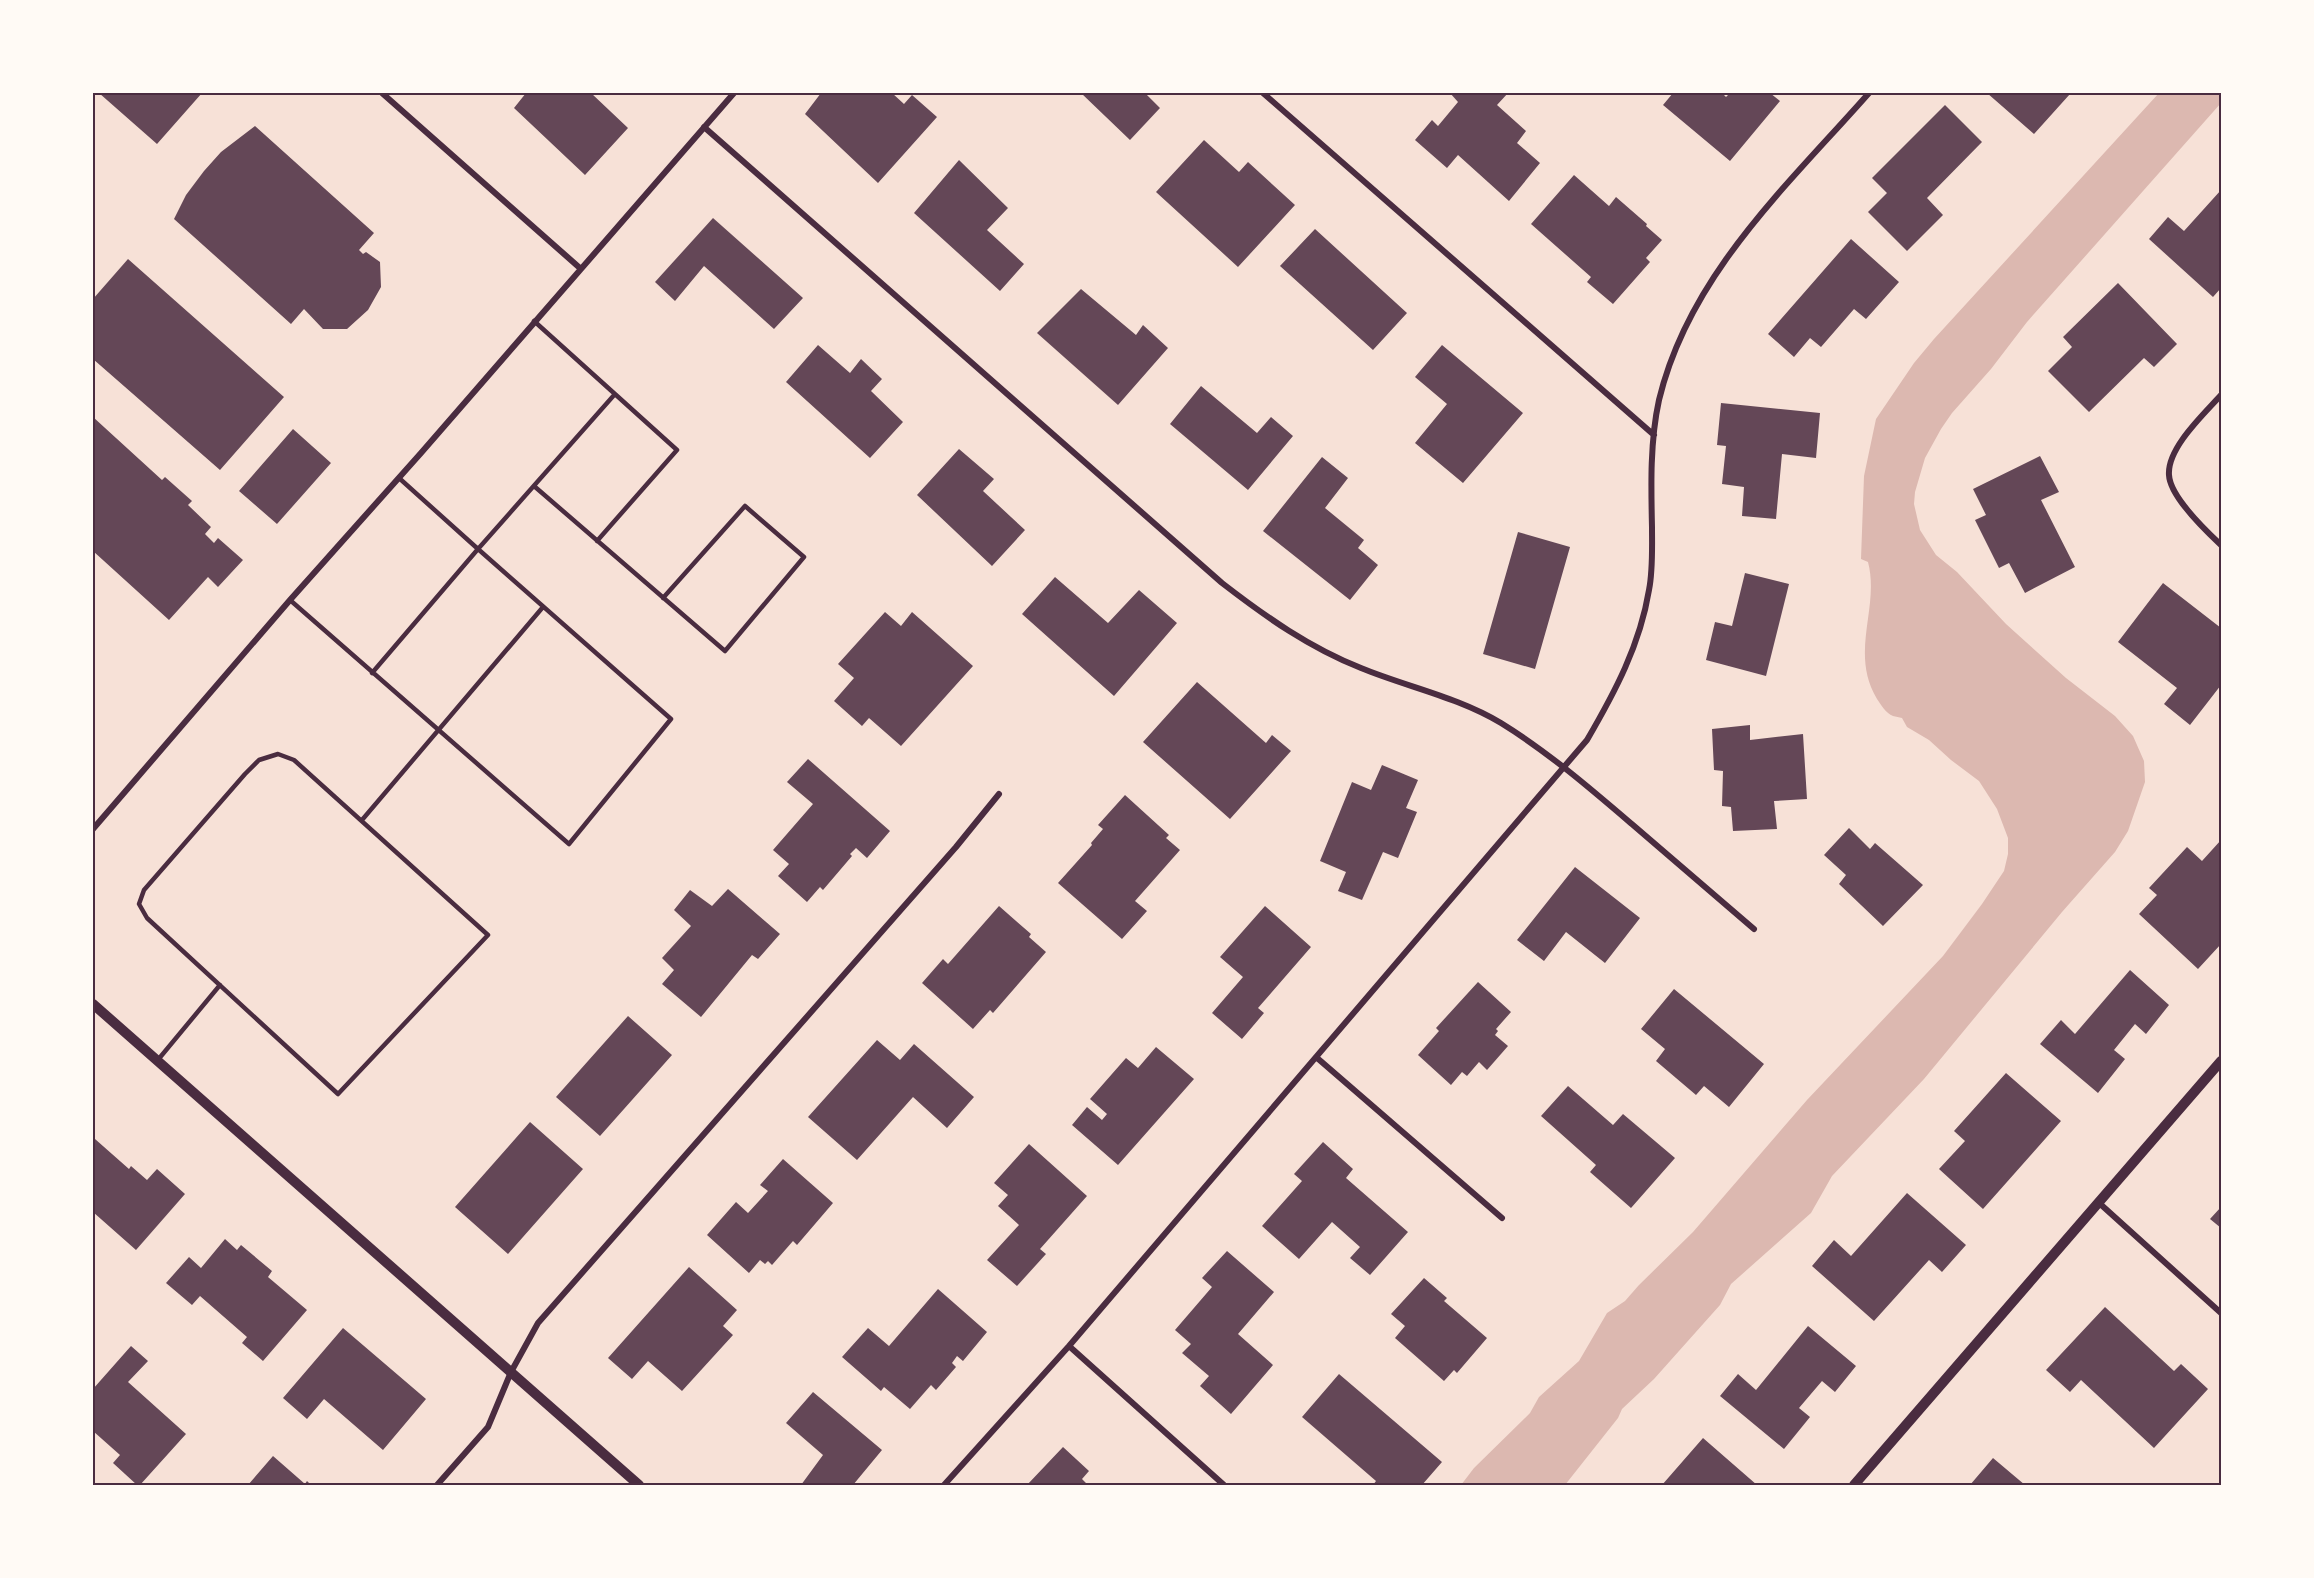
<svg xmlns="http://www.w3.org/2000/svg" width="2314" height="1578" font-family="Poppins,sans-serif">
<rect width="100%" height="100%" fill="#f7e1d7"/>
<path fill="#dcb8b0" d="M 2159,93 L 2221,93 L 2221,103 L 2027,322 L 1991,369 L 1952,413 L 1941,429 L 1925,458 L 1915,492 L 1914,504 L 1920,530 L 1936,555 L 1957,572 L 2006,624 L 2066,678 L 2115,716 L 2133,736 L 2144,761 L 2145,782 L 2128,831 L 2115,852 L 2062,912 L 1924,1079 L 1832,1176 L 1811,1213 L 1731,1284 L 1720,1305 L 1654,1379 L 1622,1409 L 1618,1418 L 1565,1485 L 1461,1485 L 1474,1468 L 1530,1413 L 1539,1397 L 1579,1361 L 1607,1313 L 1625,1301 L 1639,1285 L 1693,1232 L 1807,1100 L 1943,956 L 1982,904 L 2004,871 L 2008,854 L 2008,838 L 1997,809 L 1979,781 L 1951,760 L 1929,740 L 1907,727 L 1902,718 C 1899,717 1896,717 1893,716 C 1886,713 1881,705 1877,699 C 1849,652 1880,608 1868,562 L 1861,559 L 1864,476 L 1876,419 L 1914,363 L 1934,339 Z"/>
<path fill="#644757" d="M 99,93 L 202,93 L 157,144 Z
M 526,93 L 591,93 L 628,128 L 585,175 L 514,108 Z
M 821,93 L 892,93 L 904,104 L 912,95 L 937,117 L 878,183 L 805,114 Z
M 1081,93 L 1145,93 L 1160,108 L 1130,140 Z
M 1450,93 L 1508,93 L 1497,105 L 1526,131 L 1517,143 L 1540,163 L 1509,201 L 1458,155 L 1447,168 L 1415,140 L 1432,120 L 1438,126 L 1458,102 Z
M 1673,93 L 1722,93 L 1726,97 L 1730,93 L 1770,93 L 1780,101 L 1730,161 L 1663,105 Z
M 1987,93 L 2068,93 L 2070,94 L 2034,134 Z
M 1945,105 L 1982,142 L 1927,198 L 1943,215 L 1907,251 L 1868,212 L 1887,193 L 1872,178 Z
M 255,126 L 374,233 L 359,250 L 363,254 L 366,252 L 380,262 L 381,287 L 368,310 L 347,329 L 323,329 L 304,309 L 291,324 L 174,219 L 186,195 L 204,171 L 221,152 Z
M 1204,140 L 1239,172 L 1248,162 L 1295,205 L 1238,267 L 1156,192 Z
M 959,160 L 1008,208 L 987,230 L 1024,264 L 1000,291 L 914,213 Z
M 1574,175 L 1609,206 L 1616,197 L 1647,224 L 1646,226 L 1662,240 L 1646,258 L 1650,262 L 1613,304 L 1587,282 L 1591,277 L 1531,224 Z
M 2221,190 L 2221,288 L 2213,297 L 2149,239 L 2168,217 L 2184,231 Z
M 713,218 L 803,298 L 774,329 L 704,266 L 675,301 L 655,282 Z
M 1315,229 L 1407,313 L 1373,350 L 1280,266 Z
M 1851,239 L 1899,282 L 1866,319 L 1854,309 L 1821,347 L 1810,338 L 1794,357 L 1768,334 Z
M 128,259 L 284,397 L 220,470 L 93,359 L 93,299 Z
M 2118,283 L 2177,344 L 2154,367 L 2144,358 L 2089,412 L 2048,371 L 2072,347 L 2063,337 Z
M 1081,289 L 1136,335 L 1143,325 L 1168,348 L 1118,405 L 1037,333 Z
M 818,345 L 850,373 L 861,359 L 882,379 L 871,391 L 903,422 L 870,458 L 786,382 Z
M 1442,345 L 1523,413 L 1463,483 L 1415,443 L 1447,404 L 1415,377 Z
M 1201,386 L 1257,433 L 1271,417 L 1293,436 L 1248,490 L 1170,424 Z
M 1721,403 L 1820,413 L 1816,458 L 1782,454 L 1776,519 L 1742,516 L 1744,487 L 1722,484 L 1726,446 L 1717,445 Z
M 93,417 L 162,480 L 165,477 L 192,501 L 188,505 L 211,527 L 205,534 L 214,543 L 218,538 L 243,560 L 218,587 L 208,577 L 169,620 L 93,551 Z
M 293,429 L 331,463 L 277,524 L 239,491 Z
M 959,449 L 994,479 L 983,491 L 1025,530 L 992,566 L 917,495 Z
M 2040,456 L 2059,492 L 2041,500 L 2075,567 L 2025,593 L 2009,563 L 1999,568 L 1975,520 L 1986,515 L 1973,489 Z
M 1322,457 L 1348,478 L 1325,508 L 1364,540 L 1358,548 L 1378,565 L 1350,600 L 1263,531 Z
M 1518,532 L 1570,547 L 1535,669 L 1483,654 Z
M 1745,573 L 1789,584 L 1766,676 L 1706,660 L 1715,622 L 1732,626 Z
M 1055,577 L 1108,623 L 1139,590 L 1177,623 L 1114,696 L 1022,614 Z
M 2163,583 L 2221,628 L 2221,685 L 2190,725 L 2164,704 L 2177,688 L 2118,642 Z
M 885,612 L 901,626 L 912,612 L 973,666 L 901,746 L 869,718 L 862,726 L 834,701 L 854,678 L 838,664 Z
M 1197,682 L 1266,743 L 1272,735 L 1291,751 L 1230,819 L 1143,742 Z
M 1750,725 L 1750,740 L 1803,734 L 1807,799 L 1774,801 L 1777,829 L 1733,831 L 1731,807 L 1722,806 L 1723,771 L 1714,770 L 1712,729 Z
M 808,759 L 890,831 L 867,858 L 856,848 L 850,854 L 852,856 L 823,890 L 820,887 L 807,902 L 778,876 L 789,864 L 773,850 L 813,804 L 787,782 Z
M 1382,765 L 1418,780 L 1406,808 L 1417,812 L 1398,858 L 1383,852 L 1362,900 L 1338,891 L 1346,872 L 1320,861 L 1352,782 L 1371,790 Z
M 1125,795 L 1169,835 L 1166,838 L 1180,850 L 1135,901 L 1147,911 L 1122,939 L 1058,883 L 1092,845 L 1091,843 L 1103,829 L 1098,825 Z
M 1849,828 L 1870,849 L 1875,843 L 1923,885 L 1883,926 L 1839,884 L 1846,875 L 1824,855 Z
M 2221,840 L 2221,944 L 2198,969 L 2139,914 L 2157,895 L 2149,888 L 2187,847 L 2202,861 Z
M 1575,867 L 1640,918 L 1605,963 L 1566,932 L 1544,961 L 1517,940 Z
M 728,889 L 780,934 L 758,959 L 752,955 L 701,1017 L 662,984 L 674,970 L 662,958 L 691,926 L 674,910 L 690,890 L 712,906 Z
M 999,906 L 1031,934 L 1029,937 L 1046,952 L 993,1013 L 990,1010 L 973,1029 L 922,983 L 943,959 L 948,964 Z
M 1265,906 L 1311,947 L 1258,1008 L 1264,1013 L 1242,1039 L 1212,1013 L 1243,977 L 1220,957 Z
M 2130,970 L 2169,1005 L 2146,1034 L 2135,1024 L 2114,1050 L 2125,1059 L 2098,1093 L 2040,1044 L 2061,1020 L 2075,1034 Z
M 1478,982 L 1511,1012 L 1496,1029 L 1498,1031 L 1495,1035 L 1508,1046 L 1487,1070 L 1479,1062 L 1467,1076 L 1462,1072 L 1451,1085 L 1418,1055 L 1439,1031 L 1436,1028 Z
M 1674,989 L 1764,1064 L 1729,1107 L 1704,1086 L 1696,1095 L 1656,1061 L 1665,1049 L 1641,1029 Z
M 628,1016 L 672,1055 L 600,1136 L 556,1097 Z
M 877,1040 L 900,1060 L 914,1044 L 974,1097 L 947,1128 L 913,1097 L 857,1160 L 808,1117 Z
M 1156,1047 L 1194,1079 L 1118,1165 L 1072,1125 L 1087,1107 L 1102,1120 L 1107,1114 L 1090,1099 L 1126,1058 L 1138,1068 Z
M 2006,1073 L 2061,1121 L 1983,1209 L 1939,1169 L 1965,1141 L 1954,1131 Z
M 1568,1086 L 1613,1125 L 1623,1114 L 1675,1158 L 1631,1208 L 1590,1172 L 1596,1165 L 1541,1116 Z
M 530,1122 L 583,1169 L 508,1254 L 455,1207 Z
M 95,1139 L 129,1169 L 131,1166 L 147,1180 L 157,1169 L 185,1194 L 136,1250 L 93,1212 Z
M 1323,1142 L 1353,1169 L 1346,1178 L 1408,1232 L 1370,1275 L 1350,1258 L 1360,1247 L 1332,1222 L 1299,1259 L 1262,1226 L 1302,1181 L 1294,1174 Z
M 1029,1144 L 1087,1196 L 1040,1249 L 1046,1254 L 1017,1286 L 987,1260 L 1019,1225 L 998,1206 L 1008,1195 L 994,1183 Z
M 783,1159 L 833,1203 L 797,1245 L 793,1241 L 772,1265 L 768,1261 L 765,1264 L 760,1260 L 749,1273 L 707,1235 L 736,1202 L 748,1213 L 768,1191 L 760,1185 Z
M 1907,1193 L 1966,1245 L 1942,1272 L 1929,1260 L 1874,1321 L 1812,1266 L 1834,1240 L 1851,1256 Z
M 2221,1207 L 2221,1228 L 2210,1219 Z
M 225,1239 L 237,1250 L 241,1245 L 272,1271 L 268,1277 L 307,1310 L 263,1361 L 242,1343 L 247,1337 L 200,1296 L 192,1305 L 166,1283 L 189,1257 L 201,1268 Z
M 1227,1251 L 1274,1292 L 1238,1334 L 1273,1365 L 1231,1414 L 1200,1386 L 1209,1376 L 1182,1353 L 1191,1344 L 1175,1330 L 1212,1287 L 1202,1278 Z
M 689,1267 L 737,1310 L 723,1326 L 733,1335 L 682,1391 L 648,1361 L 632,1379 L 608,1358 Z
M 1424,1278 L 1447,1298 L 1444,1301 L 1487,1338 L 1457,1373 L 1454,1370 L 1444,1381 L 1395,1338 L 1405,1326 L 1391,1314 Z
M 938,1289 L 987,1332 L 963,1361 L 957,1356 L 952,1363 L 956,1367 L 936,1390 L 931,1385 L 910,1409 L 884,1387 L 881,1391 L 842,1357 L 868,1328 L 889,1346 Z
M 2105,1307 L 2174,1371 L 2181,1364 L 2208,1389 L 2154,1448 L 2081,1380 L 2070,1392 L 2046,1370 Z
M 1808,1326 L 1856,1366 L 1835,1392 L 1822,1381 L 1799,1408 L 1810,1417 L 1784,1449 L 1720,1396 L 1738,1374 L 1756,1390 Z
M 343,1328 L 426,1399 L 383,1450 L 324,1399 L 307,1419 L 283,1398 Z
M 131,1346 L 148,1361 L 128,1382 L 186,1434 L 140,1485 L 137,1485 L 113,1463 L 120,1455 L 93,1431 L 93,1389 Z
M 1339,1374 L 1442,1462 L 1422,1485 L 1373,1485 L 1376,1481 L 1302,1417 Z
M 813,1392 L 882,1450 L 853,1485 L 801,1485 L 823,1455 L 786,1423 Z
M 1703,1438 L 1757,1485 L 1662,1485 Z
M 1063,1447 L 1089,1471 L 1082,1479 L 1088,1485 L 1027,1485 Z
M 273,1456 L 305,1484 L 307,1481 L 311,1485 L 248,1485 Z
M 1993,1458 L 2025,1485 L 1970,1485 Z"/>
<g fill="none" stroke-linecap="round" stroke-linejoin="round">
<path stroke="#4a2c40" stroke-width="4.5" d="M 534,321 L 677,450 L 597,541
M 534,486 L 725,651 L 804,557 L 745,506 L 663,598
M 290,600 L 569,844 L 671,719 L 478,549 L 615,394
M 372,673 L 478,549 L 399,478
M 278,754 L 294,760 L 488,935 L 338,1094 L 147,918 L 139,904 L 144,890 L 245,774 L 259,760 Z
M 362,820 L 543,607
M 157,1061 L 220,985"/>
<path stroke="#4a2c40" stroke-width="6" d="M 382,93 L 581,269
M 1263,93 L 1654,435
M 704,127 L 1222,583 C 1266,617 1310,648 1361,668 C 1407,687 1458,697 1501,723 C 1548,752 1591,789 1633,825 C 1674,860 1714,895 1754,929
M 2221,395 C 2204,414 2167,448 2169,475 C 2170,497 2206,531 2221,545
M 93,829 L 290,600 L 421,453 L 734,93
M 1316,1057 L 1502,1218
M 2098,1202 L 2221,1313
M 1069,1346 L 1224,1485
M 437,1485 L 488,1427 L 511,1372 L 538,1323 L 956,847 L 999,794
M 944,1485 L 1069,1346 L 1587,740 C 1615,692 1640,645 1649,590 C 1653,570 1652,548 1652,527 C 1651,485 1650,441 1659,400 C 1689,275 1787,186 1869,93"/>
<path stroke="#4a2c40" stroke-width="10" d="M 93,1004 L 639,1485
M 1854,1485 L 2221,1061"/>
</g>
<rect width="2314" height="1578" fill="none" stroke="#fffaf5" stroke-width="189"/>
<rect x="94" y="94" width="2126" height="1390" fill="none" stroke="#4a2c40" stroke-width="2"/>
</svg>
